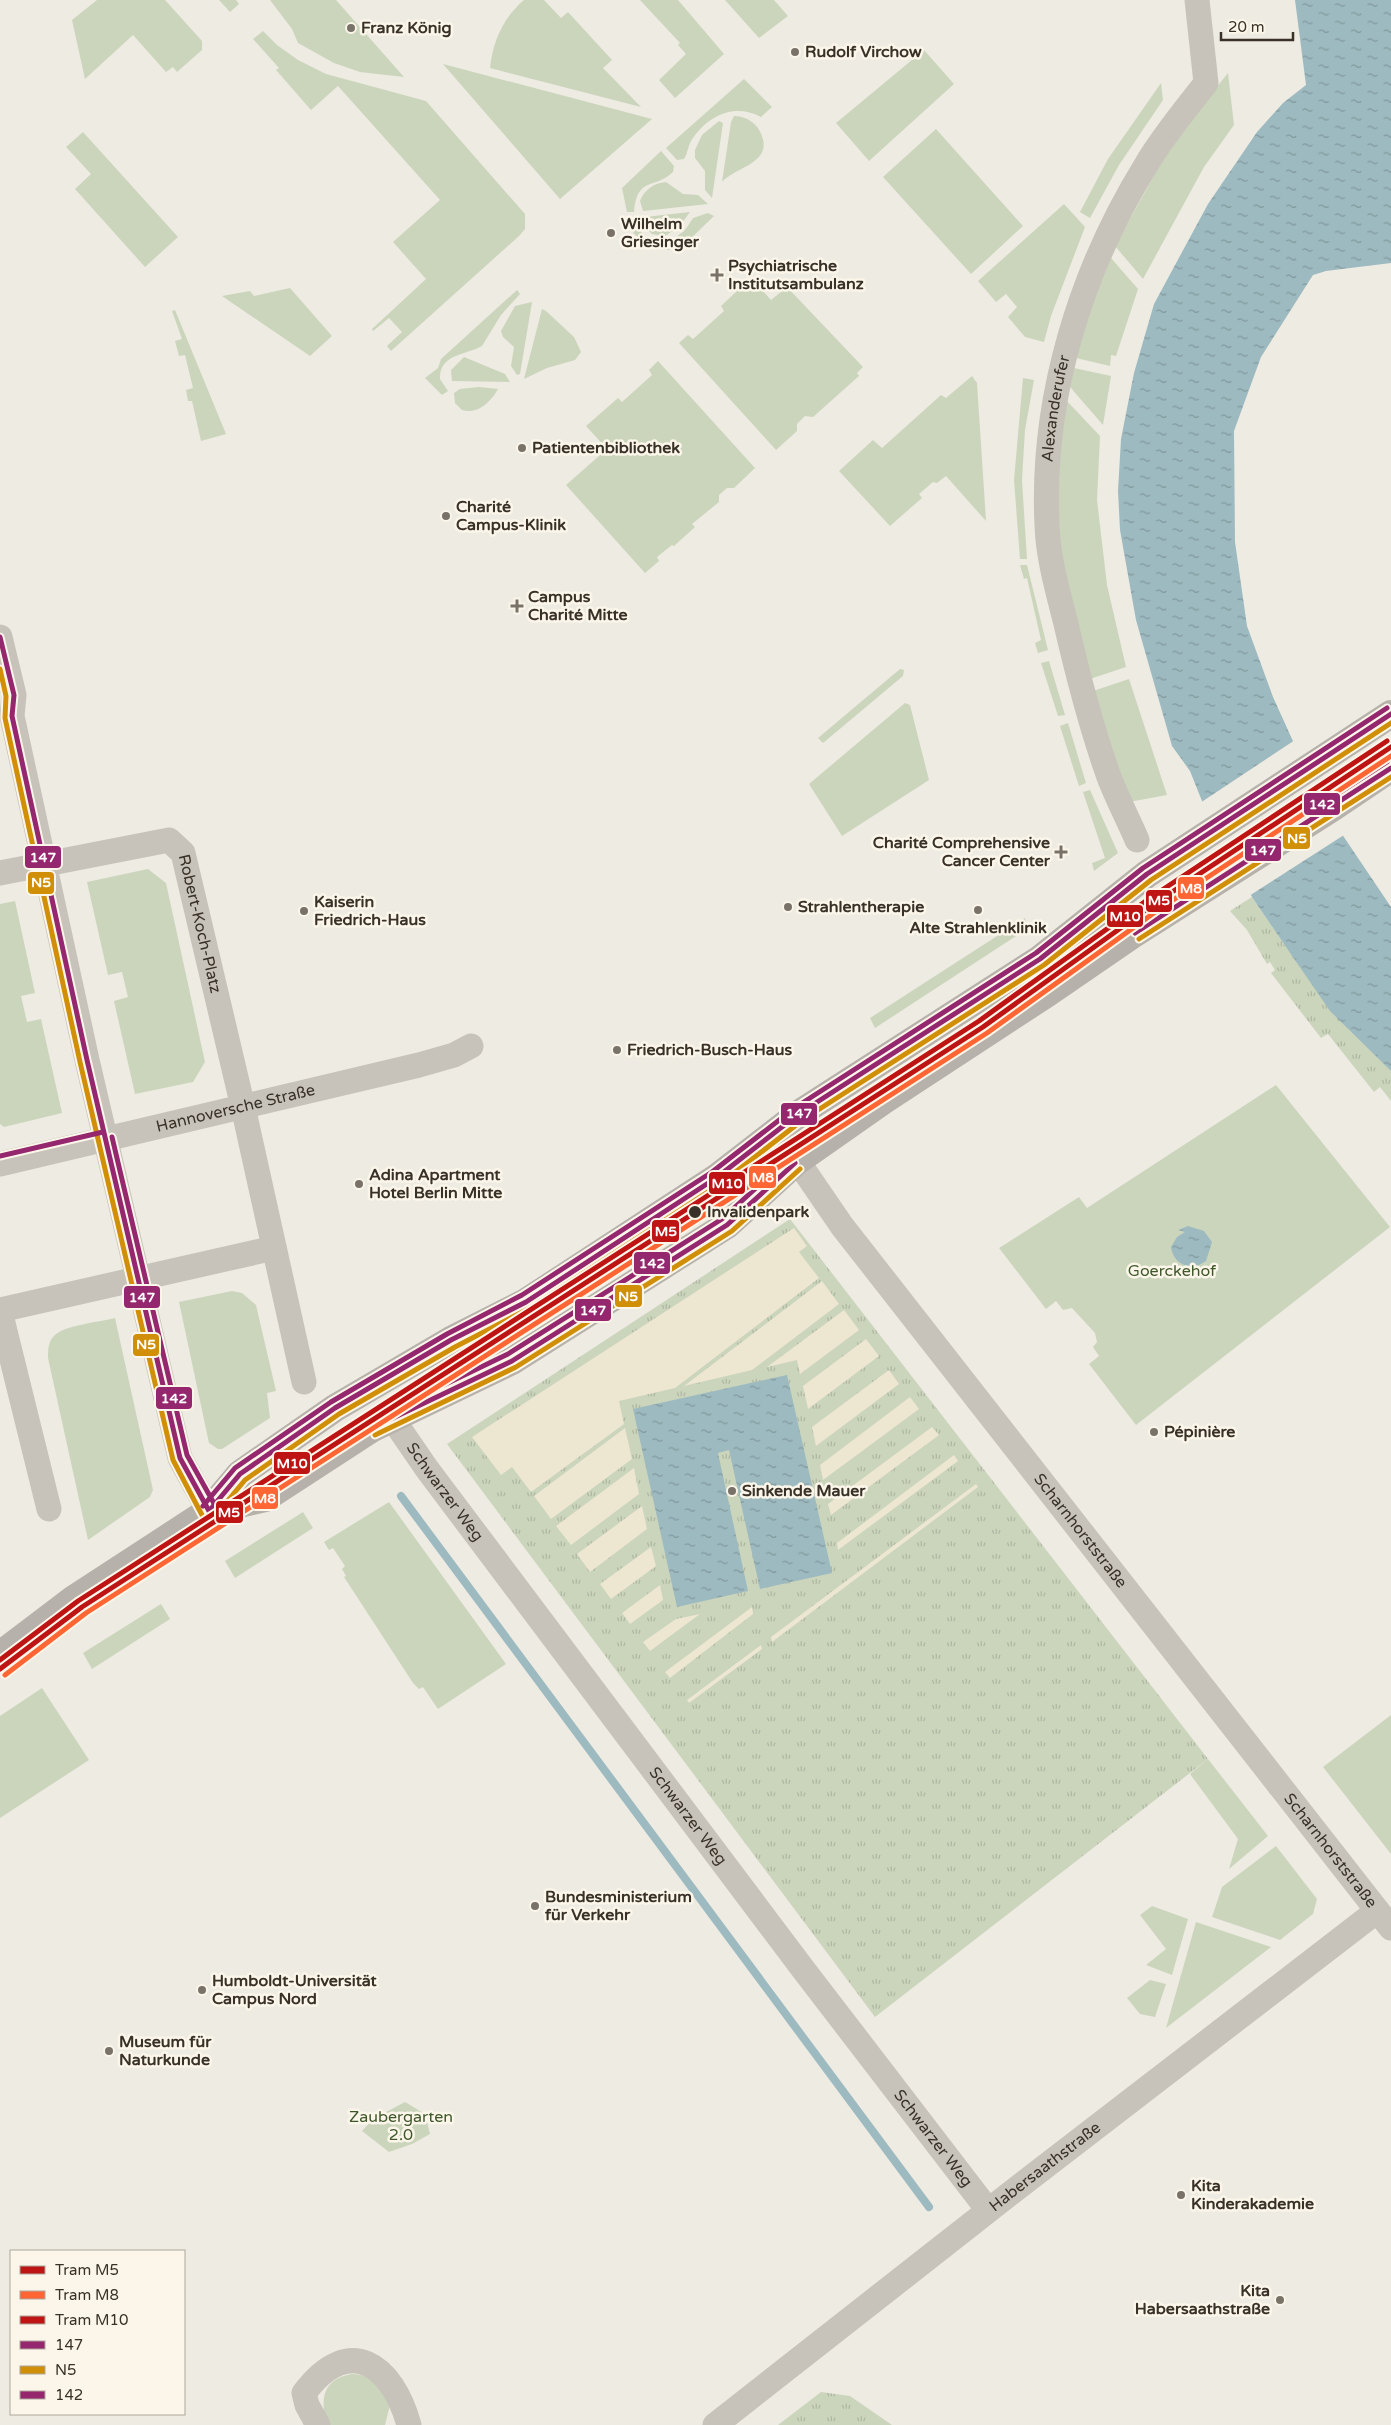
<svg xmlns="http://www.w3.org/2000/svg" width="1391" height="2425" font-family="'Varela Round',sans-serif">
<defs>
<pattern id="park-tufts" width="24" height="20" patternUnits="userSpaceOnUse" patternTransform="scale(1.25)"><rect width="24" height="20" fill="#cbd5bc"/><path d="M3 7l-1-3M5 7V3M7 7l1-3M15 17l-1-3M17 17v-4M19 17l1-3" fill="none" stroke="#afb7a2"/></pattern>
<pattern id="water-ripples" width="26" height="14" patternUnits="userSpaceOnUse" patternTransform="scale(1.25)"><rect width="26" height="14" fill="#9dbac0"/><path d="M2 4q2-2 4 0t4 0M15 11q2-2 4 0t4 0" fill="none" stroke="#81989c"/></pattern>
</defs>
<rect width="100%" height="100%" fill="#eeebe2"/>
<path fill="#cbd5bc" d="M 97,0 L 165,0 L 202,41 L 202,50 L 177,72 L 173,67 L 166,72 L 133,35 L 85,79 L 72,20 Z
M 219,0 L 236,0 L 239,4 L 230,12 Z
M 270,0 L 336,0 L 404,77 L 360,72 L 334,63 L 298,43 L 292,29 Z
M 524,0 L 544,0 L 561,18 L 568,12 L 612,60 L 603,68 L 641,107 L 490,68 C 493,41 503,18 524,0 Z
M 640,0 L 678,0 L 724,54 L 675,98 L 659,80 L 686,54 L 678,45 L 680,43 Z
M 725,0 L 774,0 L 788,16 L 759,38 Z
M 263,31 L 277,45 L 298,60 L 326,74 L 426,101 L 525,214 L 525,229 L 519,236 L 391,351 L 387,346 L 402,332 L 389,318 L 373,331 L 372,329 L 426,279 L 393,242 L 440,200 L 338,86 L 311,110 L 276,70 L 279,68 L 253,39 Z
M 924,50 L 954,84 L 869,161 L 836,123 Z
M 443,64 L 652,119 L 560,199 Z
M 1228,73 L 1234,125 L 1204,167 L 1143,279 L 1115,246 L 1172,143 Z
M 744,79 L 772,107 L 761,117 C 735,103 709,115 693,138 C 688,144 688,153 684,159 L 677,160 L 666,148 Z
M 1161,83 L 1163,100 L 1119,165 L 1090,218 L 1080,212 L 1108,159 Z
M 734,116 C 743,116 752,120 758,128 C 779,163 736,166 722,182 L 731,122 Z
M 719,121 L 723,123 L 712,198 L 705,190 L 705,171 L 695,158 L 695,150 L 702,135 Z
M 936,129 L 1023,226 L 971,274 L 883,177 Z
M 83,132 L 178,237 L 145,267 L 75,189 L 91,174 L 66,147 Z
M 661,151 L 674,166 L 673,172 C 654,190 637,176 634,212 L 627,212 L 622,188 Z
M 666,182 L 683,194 L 698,195 L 708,204 L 643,211 L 640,201 C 644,190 654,183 666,182 Z
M 1064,204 L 1085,227 L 1051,316 L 1044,342 L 1025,337 L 1008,317 L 1017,307 L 1006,294 L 996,302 L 978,281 Z
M 690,212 L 679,227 L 665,236 L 652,234 L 644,226 L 645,217 Z
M 708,213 L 714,216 L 685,244 L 668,250 L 645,246 L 625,223 L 635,218 C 642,245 663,249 684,231 C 688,227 690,222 693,218 Z
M 1111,258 L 1138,289 L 1116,356 L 1111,355 L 1110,366 L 1076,358 L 1090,308 Z
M 751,278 L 771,300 L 787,287 L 863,367 L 857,373 L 859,376 L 813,417 L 805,416 L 797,424 L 797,431 L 776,450 L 679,343 L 688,335 L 693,339 L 724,311 L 721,306 Z
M 290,288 L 332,336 L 310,356 L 222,296 L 250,291 L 254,296 Z
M 517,290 L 520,294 L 501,315 L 482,346 C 466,355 439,354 440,379 L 448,391 L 442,395 L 425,378 L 438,368 L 441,359 Z
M 532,302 L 520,374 L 517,375 L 511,366 L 514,347 L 503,337 L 501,331 L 515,306 Z
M 542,309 L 546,311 L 574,337 L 581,352 L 575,360 L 547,368 L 524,379 Z
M 175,310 L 226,434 L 201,441 L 192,401 L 188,401 L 186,390 L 193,388 L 185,355 L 179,356 L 175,341 L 182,339 L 172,311 Z
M 464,357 L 505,374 L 510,382 L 452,381 L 451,370 Z
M 658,361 L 755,468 L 734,488 L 727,488 L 719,495 L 719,502 L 692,524 L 695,527 L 674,546 L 672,545 L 657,557 L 659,561 L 645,573 L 566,485 L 607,449 L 586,426 L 618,398 L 622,402 L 652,375 L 649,370 Z
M 1074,368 L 1111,376 L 1103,425 L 1070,387 Z
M 972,376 L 977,383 L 986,521 L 946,476 L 937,483 L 933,482 L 919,494 L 922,498 L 890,526 L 839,471 L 873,440 L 882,448 L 941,395 L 946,398 Z
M 1023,378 L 1034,380 L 1025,430 L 1022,480 L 1027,559 L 1020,559 L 1014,480 Z
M 479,387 L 498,389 C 491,402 477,415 462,410 L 455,403 L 454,393 L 460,389 Z
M 1066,400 L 1100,436 L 1097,500 L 1107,585 L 1126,667 L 1090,679 C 1071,616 1054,550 1058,483 C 1059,455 1063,427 1066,400 Z
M 1020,565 L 1027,565 L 1048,650 L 1038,653 L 1035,643 L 1041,640 L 1027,578 L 1024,579 Z
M 1049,661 L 1065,715 L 1058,716 L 1041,663 Z
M 900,669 L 904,670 L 903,676 L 823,743 L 818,738 Z
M 1129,679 L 1167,795 L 1129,802 L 1093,691 Z
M 905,703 L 910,705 L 929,780 L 842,836 L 809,784 Z
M 1068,723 L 1086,783 L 1079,786 L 1060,726 Z
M 1090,790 L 1118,853 L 1094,871 L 1092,863 L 1105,858 L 1083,792 Z
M 148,869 L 166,883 L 205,1062 L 193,1082 L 135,1094 L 114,1001 L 128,997 L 122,972 L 108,975 L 87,882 Z
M 15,901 L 35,993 L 21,996 L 27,1022 L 41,1019 L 62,1113 L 4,1127 L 0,1124 L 0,904 Z
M 1025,918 L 1027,929 L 875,1028 L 870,1018 Z
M 1276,1085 L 1390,1227 L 1136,1425 L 1089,1364 L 1099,1356 L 1093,1347 L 1097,1342 L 1095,1333 L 1072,1308 L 1063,1310 L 1056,1301 L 1046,1309 L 999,1248 L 1079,1197 L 1087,1208 Z
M 232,1291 L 242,1293 L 256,1305 L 276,1391 L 267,1393 L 270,1418 L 222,1449 L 218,1449 L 209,1443 L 179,1302 Z
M 115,1318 L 153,1490 L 150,1497 L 88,1540 L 48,1358 C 48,1350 48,1342 54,1336 C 64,1325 100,1322 115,1318 Z
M 389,1502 L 506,1664 L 438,1709 L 423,1687 L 419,1689 L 413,1683 L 344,1577 L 346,1576 L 342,1569 L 345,1566 L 333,1548 L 329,1550 L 324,1542 Z
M 303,1512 L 313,1528 L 235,1578 L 225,1561 Z
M 161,1604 L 170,1619 L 92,1669 L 83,1653 Z
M 42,1688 L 89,1760 L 0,1818 L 0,1716 Z
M 1391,1715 L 1391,1854 L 1323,1767 Z
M 1208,1759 L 1268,1836 L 1229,1869 L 1238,1839 L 1190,1774 Z
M 1276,1846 L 1317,1899 L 1313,1914 L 1280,1940 L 1212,1917 L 1222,1887 Z
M 1152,1906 L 1188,1919 L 1172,1975 L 1146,1965 L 1166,1949 L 1140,1915 Z
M 1196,1922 L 1271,1947 L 1166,2028 Z
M 1150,1980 L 1166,1984 L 1155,2017 L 1140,2014 L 1127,1998 Z
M 405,2102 L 425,2114 L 430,2134 L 412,2144 L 389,2152 L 362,2131 L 373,2119 Z
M 352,2374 C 374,2374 380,2388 390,2405 L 385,2425 L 327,2425 C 320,2400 322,2379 352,2374 Z"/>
<path fill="url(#park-tufts)" d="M 1252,897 L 1284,944 L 1391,1071 L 1391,1101 L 1380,1087 L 1374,1092 L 1328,1034 L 1321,1038 L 1271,973 L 1275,970 L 1270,962 L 1267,964 L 1247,930 L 1230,911 Z
M 790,1219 L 1208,1759 L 875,2017 L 447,1444 Z
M 821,2392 L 850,2396 L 892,2425 L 778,2425 Z"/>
<path fill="#ede6d1" d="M 794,1228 L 807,1246 L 799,1252 L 819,1278 L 675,1388 L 619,1401 L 624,1424 L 531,1492 L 512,1467 L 501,1475 L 472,1437 Z
M 822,1281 L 839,1304 L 752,1370 L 684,1386 Z
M 844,1310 L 859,1330 L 800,1374 L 797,1360 L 767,1367 Z
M 866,1339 L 879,1356 L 808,1409 L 803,1386 Z
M 889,1370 L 899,1384 L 816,1446 L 812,1427 Z
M 910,1397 L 919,1409 L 823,1480 L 820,1465 Z
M 932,1427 L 939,1435 L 831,1515 L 828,1504 Z
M 625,1428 L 632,1459 L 551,1519 L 534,1496 Z
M 954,1455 L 958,1461 L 838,1550 L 837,1543 Z
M 634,1468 L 639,1494 L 571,1545 L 556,1526 Z
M 976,1484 L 978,1487 L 772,1642 L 771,1637 Z
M 642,1506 L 647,1529 L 590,1572 L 577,1554 Z
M 651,1547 L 656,1566 L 611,1599 L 600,1584 Z
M 660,1585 L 663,1600 L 630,1624 L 622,1613 Z
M 752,1607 L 753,1614 L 670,1678 L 665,1672 Z
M 700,1614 L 650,1651 L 643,1642 L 676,1619 Z
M 761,1645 L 762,1649 L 689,1703 L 687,1700 Z"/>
<path fill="url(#water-ripples)" d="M 1295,0 L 1391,0 L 1391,263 L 1326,271 L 1313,275 L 1261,357 L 1234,431 L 1235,542 L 1247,626 L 1273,697 L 1321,803 L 1391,907 L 1391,1071 L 1330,1011 L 1284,944 L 1252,897 L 1202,801 L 1190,771 L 1172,746 L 1136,620 L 1120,530 L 1118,491 L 1121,439 L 1134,373 L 1154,304 L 1208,204 L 1257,132 L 1283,103 L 1306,85 Z
M 1188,1226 L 1204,1231 L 1212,1242 L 1206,1261 C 1192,1272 1173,1265 1171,1247 L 1177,1237 L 1185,1232 L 1178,1230 Z
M 787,1375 L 832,1573 L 760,1589 L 729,1450 L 718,1453 L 748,1591 L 677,1607 L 633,1409 Z"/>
<path fill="#eeebe2" d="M 1295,740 L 1323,802 L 1344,835 L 1249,896 L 1200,803 Z"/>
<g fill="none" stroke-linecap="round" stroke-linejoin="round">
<path stroke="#9dbac0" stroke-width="8" d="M 401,1496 L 929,2207"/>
<g stroke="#c7c3bb" stroke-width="25">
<path d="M 0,637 L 14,695 L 12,716 L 87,1060 L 180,1458 L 209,1511"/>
<path id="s1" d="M 1137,840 C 1128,819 1117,798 1109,777 C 1091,727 1078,676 1066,624 C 1058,592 1048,558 1047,525 C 1041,399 1080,272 1146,165 C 1163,136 1185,110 1206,83 L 1197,0"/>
<path id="s2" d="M 0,873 L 169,840 L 183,853 L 243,1107 L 304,1382"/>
<path id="s3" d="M 777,1131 L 842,1226 L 1391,1928"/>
<path id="s4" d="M 0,1164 L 419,1065 L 454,1055 L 471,1046"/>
<path d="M 0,1310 L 274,1248"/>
<path d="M 0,1311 L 49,1509"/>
<path id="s5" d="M 392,1418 L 427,1469 L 803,1969 L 988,2210"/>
<path d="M 318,2425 L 307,2405 L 304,2393 C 349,2333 392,2364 409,2425"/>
<path id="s6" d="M 715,2425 L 1007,2196 L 1377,1911"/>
</g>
<path stroke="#b6b1aa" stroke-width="28" d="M 209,1511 L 265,1498 L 371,1429 L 512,1361 L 727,1225 L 797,1161 L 884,1100 L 1049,992 L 1132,935 L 1332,808 L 1391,768
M 0,1655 L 74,1599 L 209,1511 L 240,1474 L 335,1408 L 451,1340 L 526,1302 L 716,1178 L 800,1113 L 1040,959 L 1147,874 L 1391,714"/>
<defs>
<path id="bus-1" d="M 0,637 L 14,695 L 12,716 L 87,1060 L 180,1458 L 209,1511
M 1135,933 L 1391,768
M 372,1428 L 512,1361 L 727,1225 L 795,1163
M 209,1511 L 240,1474 L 335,1408 L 451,1340 L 526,1302 L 716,1178 L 800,1113 L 1040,959 L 1147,874 L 1391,714"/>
<path id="bus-2" d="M 0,669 L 6,696 L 5,718 L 80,1062 L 173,1460 L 202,1515
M 1139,939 L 1391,777
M 375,1435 L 516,1367 L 732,1231 L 800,1169
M 215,1516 L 245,1480 L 339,1414 L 455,1347 L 530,1308 L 720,1184 L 804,1119 L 1044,965 L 1151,880 L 1391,723"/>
<path id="bus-3" d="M 1131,927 L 1387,762
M 112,1137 L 187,1455 L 216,1507
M 0,1156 L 103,1132
M 369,1421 L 508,1354 L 722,1219 L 790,1157
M 203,1506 L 235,1468 L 331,1402 L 447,1334 L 522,1295 L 712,1172 L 796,1107 L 1036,953 L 1143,868 L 1387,708"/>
</defs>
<use href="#bus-1" stroke="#fbf6e9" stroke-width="9"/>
<use href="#bus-2" stroke="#fbf6e9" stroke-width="9"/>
<use href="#bus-3" stroke="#fbf6e9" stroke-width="9"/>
<use href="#bus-1" stroke="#95276e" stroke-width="5"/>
<use href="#bus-2" stroke="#d18f08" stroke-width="5"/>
<use href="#bus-3" stroke="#95276e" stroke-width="5"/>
<defs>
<path id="tram-1" d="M 0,1669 L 82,1607 L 983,1027 L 1154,904 L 1391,747"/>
<path id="tram-2" d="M 5,1675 L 86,1613 L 987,1033 L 1158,910 L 1391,756"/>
<path id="tram-3" d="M 0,1660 L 78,1601 L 979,1021 L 1150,898 L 1387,741"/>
</defs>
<use href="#tram-1" stroke="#fbf6e9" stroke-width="9"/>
<use href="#tram-2" stroke="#fbf6e9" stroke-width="9"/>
<use href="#tram-3" stroke="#fbf6e9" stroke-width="9"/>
<use href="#tram-1" stroke="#be1414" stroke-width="5"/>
<use href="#tram-2" stroke="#f63" stroke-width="5"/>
<use href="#tram-3" stroke="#be1414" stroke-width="5"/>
</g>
<g fill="#787269" stroke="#fbf6e9" stroke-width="2">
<circle cx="351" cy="28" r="5"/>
<circle cx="795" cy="52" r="5"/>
<circle cx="611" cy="233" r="5"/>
<path d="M714.5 267.5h5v5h5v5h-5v5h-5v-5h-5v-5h5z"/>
<circle cx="522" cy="448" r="5"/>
<circle cx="446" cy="516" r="5"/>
<path d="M514.5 598.5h5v5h5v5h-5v5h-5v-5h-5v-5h5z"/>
<path d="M1058.5 844.5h5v5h5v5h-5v5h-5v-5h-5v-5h5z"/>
<circle cx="788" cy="907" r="5"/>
<circle cx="978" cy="910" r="5"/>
<circle cx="304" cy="911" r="5"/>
<circle cx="617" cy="1050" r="5"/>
<circle cx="359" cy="1184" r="5"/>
<circle cx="1154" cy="1432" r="5"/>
<circle cx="732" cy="1491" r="5"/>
<circle cx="535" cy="1906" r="5"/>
<circle cx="202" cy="1990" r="5"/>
<circle cx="109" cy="2051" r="5"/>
<circle cx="1181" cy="2195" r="5"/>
<circle cx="1280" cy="2300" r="5"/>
</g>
<circle fill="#393128" stroke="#fbf6e9" stroke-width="2" cx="695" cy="1212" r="7"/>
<g text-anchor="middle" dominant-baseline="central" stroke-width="5" stroke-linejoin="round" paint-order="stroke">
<g font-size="16" font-weight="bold" fill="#393128" stroke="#fbf6e9" text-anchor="start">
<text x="361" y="28">Franz König</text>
<text x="805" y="52">Rudolf Virchow</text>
<text x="621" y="224">Wilhelm<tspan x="621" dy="18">Griesinger</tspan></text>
<text x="728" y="266">Psychiatrische<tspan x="728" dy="18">Institutsambulanz</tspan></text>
<text x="532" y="448">Patientenbibliothek</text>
<text x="456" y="507">Charité<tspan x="456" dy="18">Campus-Klinik</tspan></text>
<text x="528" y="597">Campus<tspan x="528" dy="18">Charité Mitte</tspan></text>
<text x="1050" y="843" text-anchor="end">Charité Comprehensive<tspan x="1050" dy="18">Cancer Center</tspan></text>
<text x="314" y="902">Kaiserin<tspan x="314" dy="18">Friedrich-Haus</tspan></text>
<text x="798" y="907">Strahlentherapie</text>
<text x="978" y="928" text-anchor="middle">Alte Strahlenklinik</text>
<text x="627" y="1050">Friedrich-Busch-Haus</text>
<text x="369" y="1175">Adina Apartment<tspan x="369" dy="18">Hotel Berlin Mitte</tspan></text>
<text x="1164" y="1432">Pépinière</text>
<text x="742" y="1491">Sinkende Mauer</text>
<text x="545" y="1897">Bundesministerium<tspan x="545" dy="18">für Verkehr</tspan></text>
<text x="212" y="1981">Humboldt-Universität<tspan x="212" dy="18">Campus Nord</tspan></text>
<text x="119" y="2042">Museum für<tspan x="119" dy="18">Naturkunde</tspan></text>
<text x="1191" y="2186">Kita<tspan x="1191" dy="18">Kinderakademie</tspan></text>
<text x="1270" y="2291" text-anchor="end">Kita<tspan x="1270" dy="18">Habersaathstraße</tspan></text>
</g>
<g font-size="16" fill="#393128" stroke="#fbf6e9">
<text stroke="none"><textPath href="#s1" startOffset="446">Alexanderufer</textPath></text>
<text stroke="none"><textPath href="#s2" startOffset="264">Robert-Koch-Platz</textPath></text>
<text stroke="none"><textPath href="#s4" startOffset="242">Hannoversche Straße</textPath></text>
<text stroke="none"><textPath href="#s5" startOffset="91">Schwarzer Weg</textPath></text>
<text stroke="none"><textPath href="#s3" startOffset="502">Scharnhorststraße</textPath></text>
<text stroke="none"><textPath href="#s5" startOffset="496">Schwarzer Weg</textPath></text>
<text stroke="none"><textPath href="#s3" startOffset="908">Scharnhorststraße</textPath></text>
<text stroke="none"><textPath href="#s5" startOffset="901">Schwarzer Weg</textPath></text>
<text stroke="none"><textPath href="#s6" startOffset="419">Habersaathstraße</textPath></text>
</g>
<g font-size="16" font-weight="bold" fill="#393128" stroke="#fbf6e9" text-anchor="start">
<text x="707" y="1212">Invalidenpark</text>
</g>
<g font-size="16" fill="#3f582b" stroke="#fbf6e9">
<text x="1172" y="1271">Goerckehof</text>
<text x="401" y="2117">Zaubergarten<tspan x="401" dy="18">2.0</tspan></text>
</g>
</g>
<g stroke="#fbf6e9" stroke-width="2">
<rect x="1303" y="792" width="38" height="24" rx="5" fill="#95276e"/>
<rect x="1282" y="826" width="29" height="24" rx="5" fill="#d18f08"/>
<rect x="1244" y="838" width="38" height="24" rx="5" fill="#95276e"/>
<rect x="24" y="845" width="38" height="24" rx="5" fill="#95276e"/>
<rect x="27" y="871" width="28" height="24" rx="5" fill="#d18f08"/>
<rect x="1177" y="876" width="28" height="24" rx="5" fill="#f63"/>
<rect x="1145" y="889" width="28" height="24" rx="5" fill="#be1414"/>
<rect x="1106" y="904" width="38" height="24" rx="5" fill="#be1414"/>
<rect x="780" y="1102" width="38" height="24" rx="5" fill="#95276e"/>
<rect x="748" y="1165" width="29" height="24" rx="5" fill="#f63"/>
<rect x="708" y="1171" width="38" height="24" rx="5" fill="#be1414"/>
<rect x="651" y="1219" width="29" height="24" rx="5" fill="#be1414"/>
<rect x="633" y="1251" width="38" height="24" rx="5" fill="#95276e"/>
<rect x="614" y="1284" width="29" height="24" rx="5" fill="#d18f08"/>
<rect x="123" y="1285" width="38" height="24" rx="5" fill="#95276e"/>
<rect x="574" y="1298" width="38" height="24" rx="5" fill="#95276e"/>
<rect x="132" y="1333" width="28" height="24" rx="5" fill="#d18f08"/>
<rect x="155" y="1386" width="38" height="24" rx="5" fill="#95276e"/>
<rect x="273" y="1451" width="38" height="24" rx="5" fill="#be1414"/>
<rect x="251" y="1486" width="28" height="24" rx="5" fill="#f63"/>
<rect x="215" y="1500" width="29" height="24" rx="5" fill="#be1414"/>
</g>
<g font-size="14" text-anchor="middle" font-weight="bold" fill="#fff">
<text x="1322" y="809">142</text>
<text x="1297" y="843">N5</text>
<text x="1263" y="855">147</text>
<text x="43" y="862">147</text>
<text x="41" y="887">N5</text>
<text x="1191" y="893">M8</text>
<text x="1159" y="905">M5</text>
<text x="1125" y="921">M10</text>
<text x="799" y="1118">147</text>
<text x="763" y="1182">M8</text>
<text x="727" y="1188">M10</text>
<text x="666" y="1236">M5</text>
<text x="652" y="1268">142</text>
<text x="628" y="1301">N5</text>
<text x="142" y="1302">147</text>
<text x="593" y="1315">147</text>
<text x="146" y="1349">N5</text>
<text x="174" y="1403">142</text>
<text x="292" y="1468">M10</text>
<text x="265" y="1503">M8</text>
<text x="229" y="1517">M5</text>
</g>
<rect x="10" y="2250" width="175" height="165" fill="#fbf6e9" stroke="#ada79c"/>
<rect x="20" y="2266" width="25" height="8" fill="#be1414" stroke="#ada79c"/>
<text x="55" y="2275" font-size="15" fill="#393128">Tram M5</text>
<rect x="20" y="2291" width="25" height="8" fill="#ff6633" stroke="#ada79c"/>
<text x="55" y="2300" font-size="15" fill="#393128">Tram M8</text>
<rect x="20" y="2316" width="25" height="8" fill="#be1414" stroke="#ada79c"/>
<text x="55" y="2325" font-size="15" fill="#393128">Tram M10</text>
<rect x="20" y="2341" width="25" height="8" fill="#95276e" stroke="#ada79c"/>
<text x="55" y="2350" font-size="15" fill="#393128">147</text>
<rect x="20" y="2366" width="25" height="8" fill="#d18f08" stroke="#ada79c"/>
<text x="55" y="2375" font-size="15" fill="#393128">N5</text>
<rect x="20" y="2391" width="25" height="8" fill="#95276e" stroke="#ada79c"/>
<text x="55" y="2400" font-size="15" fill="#393128">142</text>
<path d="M1221 32v8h72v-8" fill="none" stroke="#393128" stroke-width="2.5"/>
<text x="1228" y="32" font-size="15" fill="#393128" stroke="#fbf6e9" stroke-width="4" paint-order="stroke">20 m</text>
</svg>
